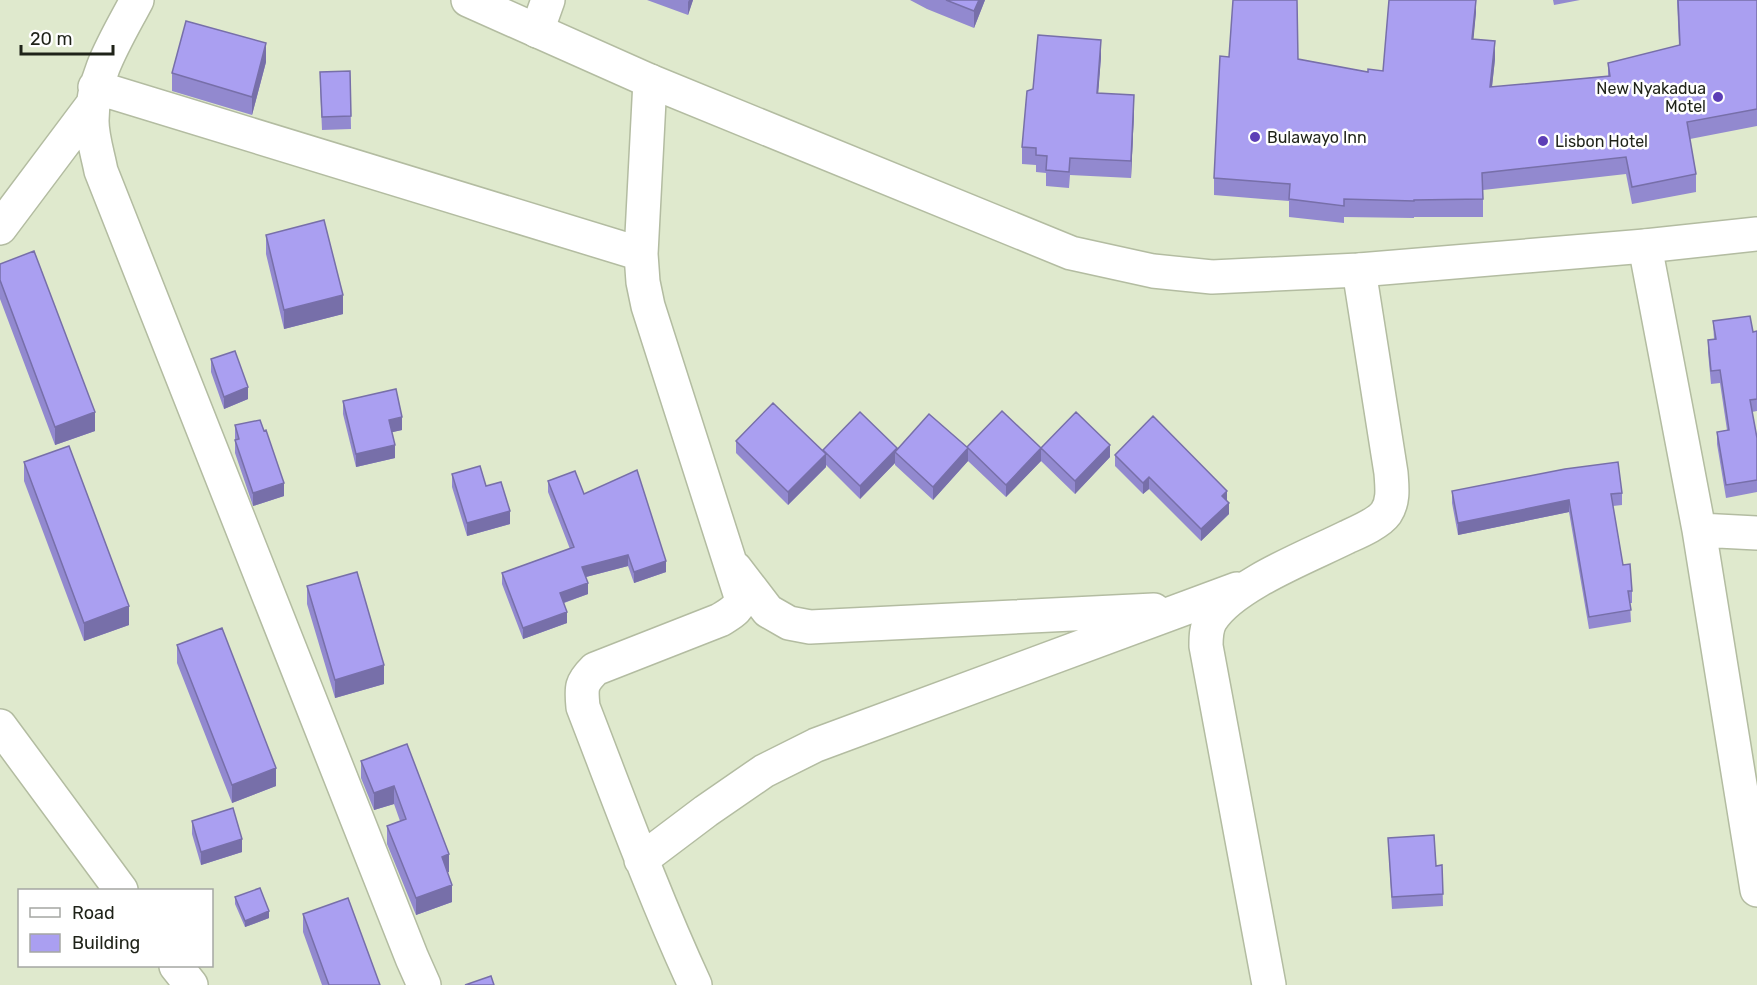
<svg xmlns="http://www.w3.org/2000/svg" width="1757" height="985" font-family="Rubik,sans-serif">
<rect width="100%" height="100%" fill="#dfe9cd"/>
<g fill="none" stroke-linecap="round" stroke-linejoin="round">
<defs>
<path id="minor" d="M 137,0 C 117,38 92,76 92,121 C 92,137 98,155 101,171 L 412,958 L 424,985
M 537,31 L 548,0
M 650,81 L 641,254 L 643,282 L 648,306 L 741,597 C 739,610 731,613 720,620 L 595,669 C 581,683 581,687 583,707 C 619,800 653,894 695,985
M 95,87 L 641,254
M 0,228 L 93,104
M 1645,246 L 1699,530 L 1757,890
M 1699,530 L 1757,533
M 735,568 L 768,611 L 789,623 L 810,627 L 1154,610
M 0,726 L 121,890
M 641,860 L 706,811 L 764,771 L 816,745 L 1237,589
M 176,966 L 191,985
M 1269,985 L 1206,646 C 1206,637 1206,628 1211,620 C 1233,585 1309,556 1347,537 C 1358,532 1379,523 1386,513 C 1394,501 1392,487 1391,473 L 1359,270"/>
<path id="secondary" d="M 468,0 L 650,81 L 1071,253 L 1153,271 L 1212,277 L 1359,270 L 1645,246 L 1757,234"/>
</defs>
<use href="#minor" stroke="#b3bca1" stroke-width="36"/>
<use href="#secondary" stroke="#b3bca1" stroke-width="36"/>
<use href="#minor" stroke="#fff" stroke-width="33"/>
<use href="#secondary" stroke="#fff" stroke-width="33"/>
</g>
<path fill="#9289cf" d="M 647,0 L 693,0 L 688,15 Z
M 910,0 L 985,0 L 974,28 L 927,9 Z
M 1476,0 L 1476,12 L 1473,39 L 1495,59 L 1492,87 L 1608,76 L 1608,63 L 1679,46 L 1677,0 L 1757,0 L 1757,126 L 1690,139 L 1696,174 L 1696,192 L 1632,204 L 1626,174 L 1483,190 L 1483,217 L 1414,217 L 1414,218 L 1344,217 L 1344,223 L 1289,217 L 1289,201 L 1214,195 L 1214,178 L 1298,59 L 1368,72 L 1383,71 Z
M 1553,0 L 1580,0 L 1554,5 Z
M 1101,57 L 1098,93 L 1134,112 L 1131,178 L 1070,175 L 1069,188 L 1046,186 L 1046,173 L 1036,172 L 1036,165 L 1022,164 L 1022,147 L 1033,89 Z
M 266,62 L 252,115 L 172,91 L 172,73 Z
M 350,71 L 351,129 L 322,130 L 320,84 Z
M 266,235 L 343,314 L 284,329 L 266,254 Z
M 0,264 L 95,431 L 55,445 L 0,299 Z
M 1713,321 L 1753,332 L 1757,331 L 1757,411 L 1752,412 L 1757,438 L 1757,492 L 1726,498 L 1717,444 L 1717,432 L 1727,430 L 1720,383 L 1711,384 L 1708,352 L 1708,340 L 1714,339 Z
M 211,359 L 248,399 L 224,409 L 211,372 Z
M 343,401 L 402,430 L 392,432 L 395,458 L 356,467 L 343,414 Z
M 235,425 L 264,431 L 284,496 L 253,506 L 235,453 Z
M 736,441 L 823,451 L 967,448 L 1041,448 L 1110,457 L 1075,494 L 1041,461 L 1006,497 L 968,461 L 933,500 L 895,465 L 895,463 L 860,499 L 826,465 L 826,467 L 788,505 L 736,453 Z
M 1115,455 L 1227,501 L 1229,514 L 1201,541 L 1149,489 L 1143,494 L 1115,466 Z
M 24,462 L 129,625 L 84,641 L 24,481 Z
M 452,474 L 486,486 L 510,524 L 467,536 L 452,487 Z
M 548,481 L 584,494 L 666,572 L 634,583 L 628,566 L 586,577 L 588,594 L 564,603 L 567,623 L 523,639 L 502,584 L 502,573 L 570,549 L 548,492 Z
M 1452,491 L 1622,493 L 1622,505 L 1613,506 L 1623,565 L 1632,591 L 1632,603 L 1630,603 L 1631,622 L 1589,629 L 1569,512 L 1458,535 L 1452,503 Z
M 307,586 L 384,684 L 335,698 L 307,604 Z
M 177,645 L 276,786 L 232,803 L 177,663 Z
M 407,744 L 449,872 L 447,872 L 452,902 L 416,915 L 387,844 L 387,826 L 400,821 L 394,804 L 374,810 L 361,778 L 361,761 Z
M 192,821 L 242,852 L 201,865 L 192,834 Z
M 1388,838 L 1436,866 L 1442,865 L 1443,906 L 1392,909 Z
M 235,897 L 269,918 L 245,927 L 235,904 Z
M 303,914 L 380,985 L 322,985 L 303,932 Z"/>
<path fill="#776fa9" d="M 689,0 L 693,0 L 688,15 L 688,2 Z
M 979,0 L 985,0 L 974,28 L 974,11 Z
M 1476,0 L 1476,12 L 1472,56 L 1472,39 Z
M 1101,40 L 1101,57 L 1097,109 L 1097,93 Z
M 1495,41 L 1495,59 L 1490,104 L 1490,87 Z
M 266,43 L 266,62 L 252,115 L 252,97 Z
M 1134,95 L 1134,112 L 1131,178 L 1131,161 Z
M 343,295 L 343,314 L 284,329 L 284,310 Z
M 248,387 L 248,399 L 224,409 L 224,397 Z
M 95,412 L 95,431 L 55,445 L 55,427 Z
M 402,417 L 402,430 L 389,433 L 389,420 Z
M 395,445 L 395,458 L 356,467 L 356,454 Z
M 1110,445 L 1110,457 L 1075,494 L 1075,481 Z
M 897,448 L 897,454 L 895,452 L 895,463 L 860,499 L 860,486 Z
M 968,448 L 968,461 L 933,500 L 933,487 Z
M 1041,448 L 1041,461 L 1006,497 L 1006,485 Z
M 826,454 L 826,467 L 788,505 L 788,492 Z
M 1149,477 L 1149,489 L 1143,494 L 1143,483 Z
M 284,483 L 284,496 L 253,506 L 253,493 Z
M 1227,491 L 1227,503 L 1222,496 Z
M 1569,500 L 1569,512 L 1458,535 L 1458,523 Z
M 1229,503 L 1229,514 L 1201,541 L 1201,529 Z
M 510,511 L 510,524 L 467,536 L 467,523 Z
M 628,555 L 628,566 L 582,578 L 582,567 Z
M 666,561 L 666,572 L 634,583 L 634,572 Z
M 588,583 L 588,594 L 560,604 L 560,593 Z
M 129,606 L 129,625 L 84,641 L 84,623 Z
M 567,612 L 567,623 L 523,639 L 523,628 Z
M 384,665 L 384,684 L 335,698 L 335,680 Z
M 276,768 L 276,786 L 232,803 L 232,785 Z
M 394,786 L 394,804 L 374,810 L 374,793 Z
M 242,839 L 242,852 L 201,865 L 201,852 Z
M 449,854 L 449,872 L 442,874 L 442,857 Z
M 452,885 L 452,902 L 416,915 L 416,898 Z
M 269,911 L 269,918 L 245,927 L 245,921 Z"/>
<path fill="#aa9ff1" stroke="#776fa9" stroke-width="1.5" d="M 946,0 L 979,0 L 974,11 Z
M 1233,0 L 1297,0 L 1298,59 L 1368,72 L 1368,69 L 1383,71 L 1389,0 L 1476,0 L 1472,39 L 1495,41 L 1490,87 L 1610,76 L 1608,63 L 1680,45 L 1678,0 L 1757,0 L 1757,109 L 1687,122 L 1696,174 L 1632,187 L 1626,157 L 1482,173 L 1483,199 L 1414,200 L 1414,201 L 1344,199 L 1344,206 L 1289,199 L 1290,184 L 1214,178 L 1220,56 L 1229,57 Z
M 186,21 L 266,43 L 252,97 L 172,73 Z
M 1038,35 L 1101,40 L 1097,93 L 1134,95 L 1131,161 L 1070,158 L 1069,172 L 1046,170 L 1047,156 L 1036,155 L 1036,148 L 1022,147 L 1027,91 L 1033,89 Z
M 350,71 L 351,116 L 322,117 L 320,72 Z
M 324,220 L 343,295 L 284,310 L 266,235 Z
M 34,251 L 95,412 L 55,427 L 0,280 L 0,264 Z
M 1750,316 L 1753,332 L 1757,331 L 1757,399 L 1750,400 L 1757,438 L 1757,480 L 1726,485 L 1717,432 L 1729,430 L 1720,370 L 1711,371 L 1708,340 L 1716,339 L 1713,321 Z
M 235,351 L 248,387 L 224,397 L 211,359 Z
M 396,389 L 402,417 L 389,420 L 395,445 L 356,454 L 343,401 Z
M 773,403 L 826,454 L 788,492 L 736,441 Z
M 1002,411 L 1041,448 L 1006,485 L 967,447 Z
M 860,412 L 897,448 L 860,486 L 823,450 Z
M 1076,412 L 1110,445 L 1075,481 L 1041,448 Z
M 929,414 L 968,448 L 933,487 L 895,452 Z
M 1153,416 L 1227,491 L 1222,496 L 1229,503 L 1201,529 L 1149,477 L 1143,483 L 1115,455 Z
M 260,420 L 264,431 L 266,430 L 284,483 L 253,493 L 235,440 L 239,439 L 235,425 Z
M 69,446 L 129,606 L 84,623 L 24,462 Z
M 1618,462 L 1622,493 L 1611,494 L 1623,565 L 1630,564 L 1632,591 L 1628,591 L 1631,610 L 1589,617 L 1569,500 L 1458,523 L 1452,491 L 1565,469 Z
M 480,466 L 486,486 L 501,482 L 510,511 L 467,523 L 452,474 Z
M 637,470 L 666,561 L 634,572 L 628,555 L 582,567 L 588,583 L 560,593 L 567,612 L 523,628 L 502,573 L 574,547 L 548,481 L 575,471 L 584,494 Z
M 357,572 L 384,665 L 335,680 L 307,586 Z
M 222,628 L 276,768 L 232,785 L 177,645 Z
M 407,744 L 449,854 L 442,857 L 452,885 L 416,898 L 387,826 L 406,819 L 394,786 L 374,793 L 361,761 Z
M 233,808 L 242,839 L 201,852 L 192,821 Z
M 1434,835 L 1436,866 L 1442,865 L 1443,894 L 1392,897 L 1388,838 Z
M 260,888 L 269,911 L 245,921 L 235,897 Z
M 348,898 L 380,985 L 329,985 L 303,914 Z
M 491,976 L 494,985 L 465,985 Z"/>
<g fill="#5d3eb6" stroke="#fff" stroke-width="2">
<circle cx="1718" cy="97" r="6"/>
<circle cx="1255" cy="137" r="6"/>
<circle cx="1543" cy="141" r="6"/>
</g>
<g text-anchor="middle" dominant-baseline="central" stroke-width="5" stroke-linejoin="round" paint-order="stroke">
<g font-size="16" fill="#1f2319" stroke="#fff" text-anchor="start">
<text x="1706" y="88" text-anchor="end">New Nyakadua<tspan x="1706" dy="18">Motel</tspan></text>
<text x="1267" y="137">Bulawayo Inn</text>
<text x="1555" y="141">Lisbon Hotel</text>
</g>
</g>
<rect x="18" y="889" width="195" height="78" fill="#ffffff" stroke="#a5a7a3" stroke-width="1.5"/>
<rect x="30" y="908" width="30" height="9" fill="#ffffff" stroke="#a5a7a3" stroke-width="1.5"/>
<text x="72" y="919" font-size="18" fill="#1f2319">Road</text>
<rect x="30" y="934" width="30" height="18" fill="#aa9ff1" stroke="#a5a7a3" stroke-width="1.5"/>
<text x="72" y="949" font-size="18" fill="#1f2319">Building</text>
<path d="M21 45v9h92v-9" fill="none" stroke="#1f2319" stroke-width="3"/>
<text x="30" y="45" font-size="18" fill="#1f2319" stroke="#ffffff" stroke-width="4.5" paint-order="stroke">20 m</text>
</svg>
